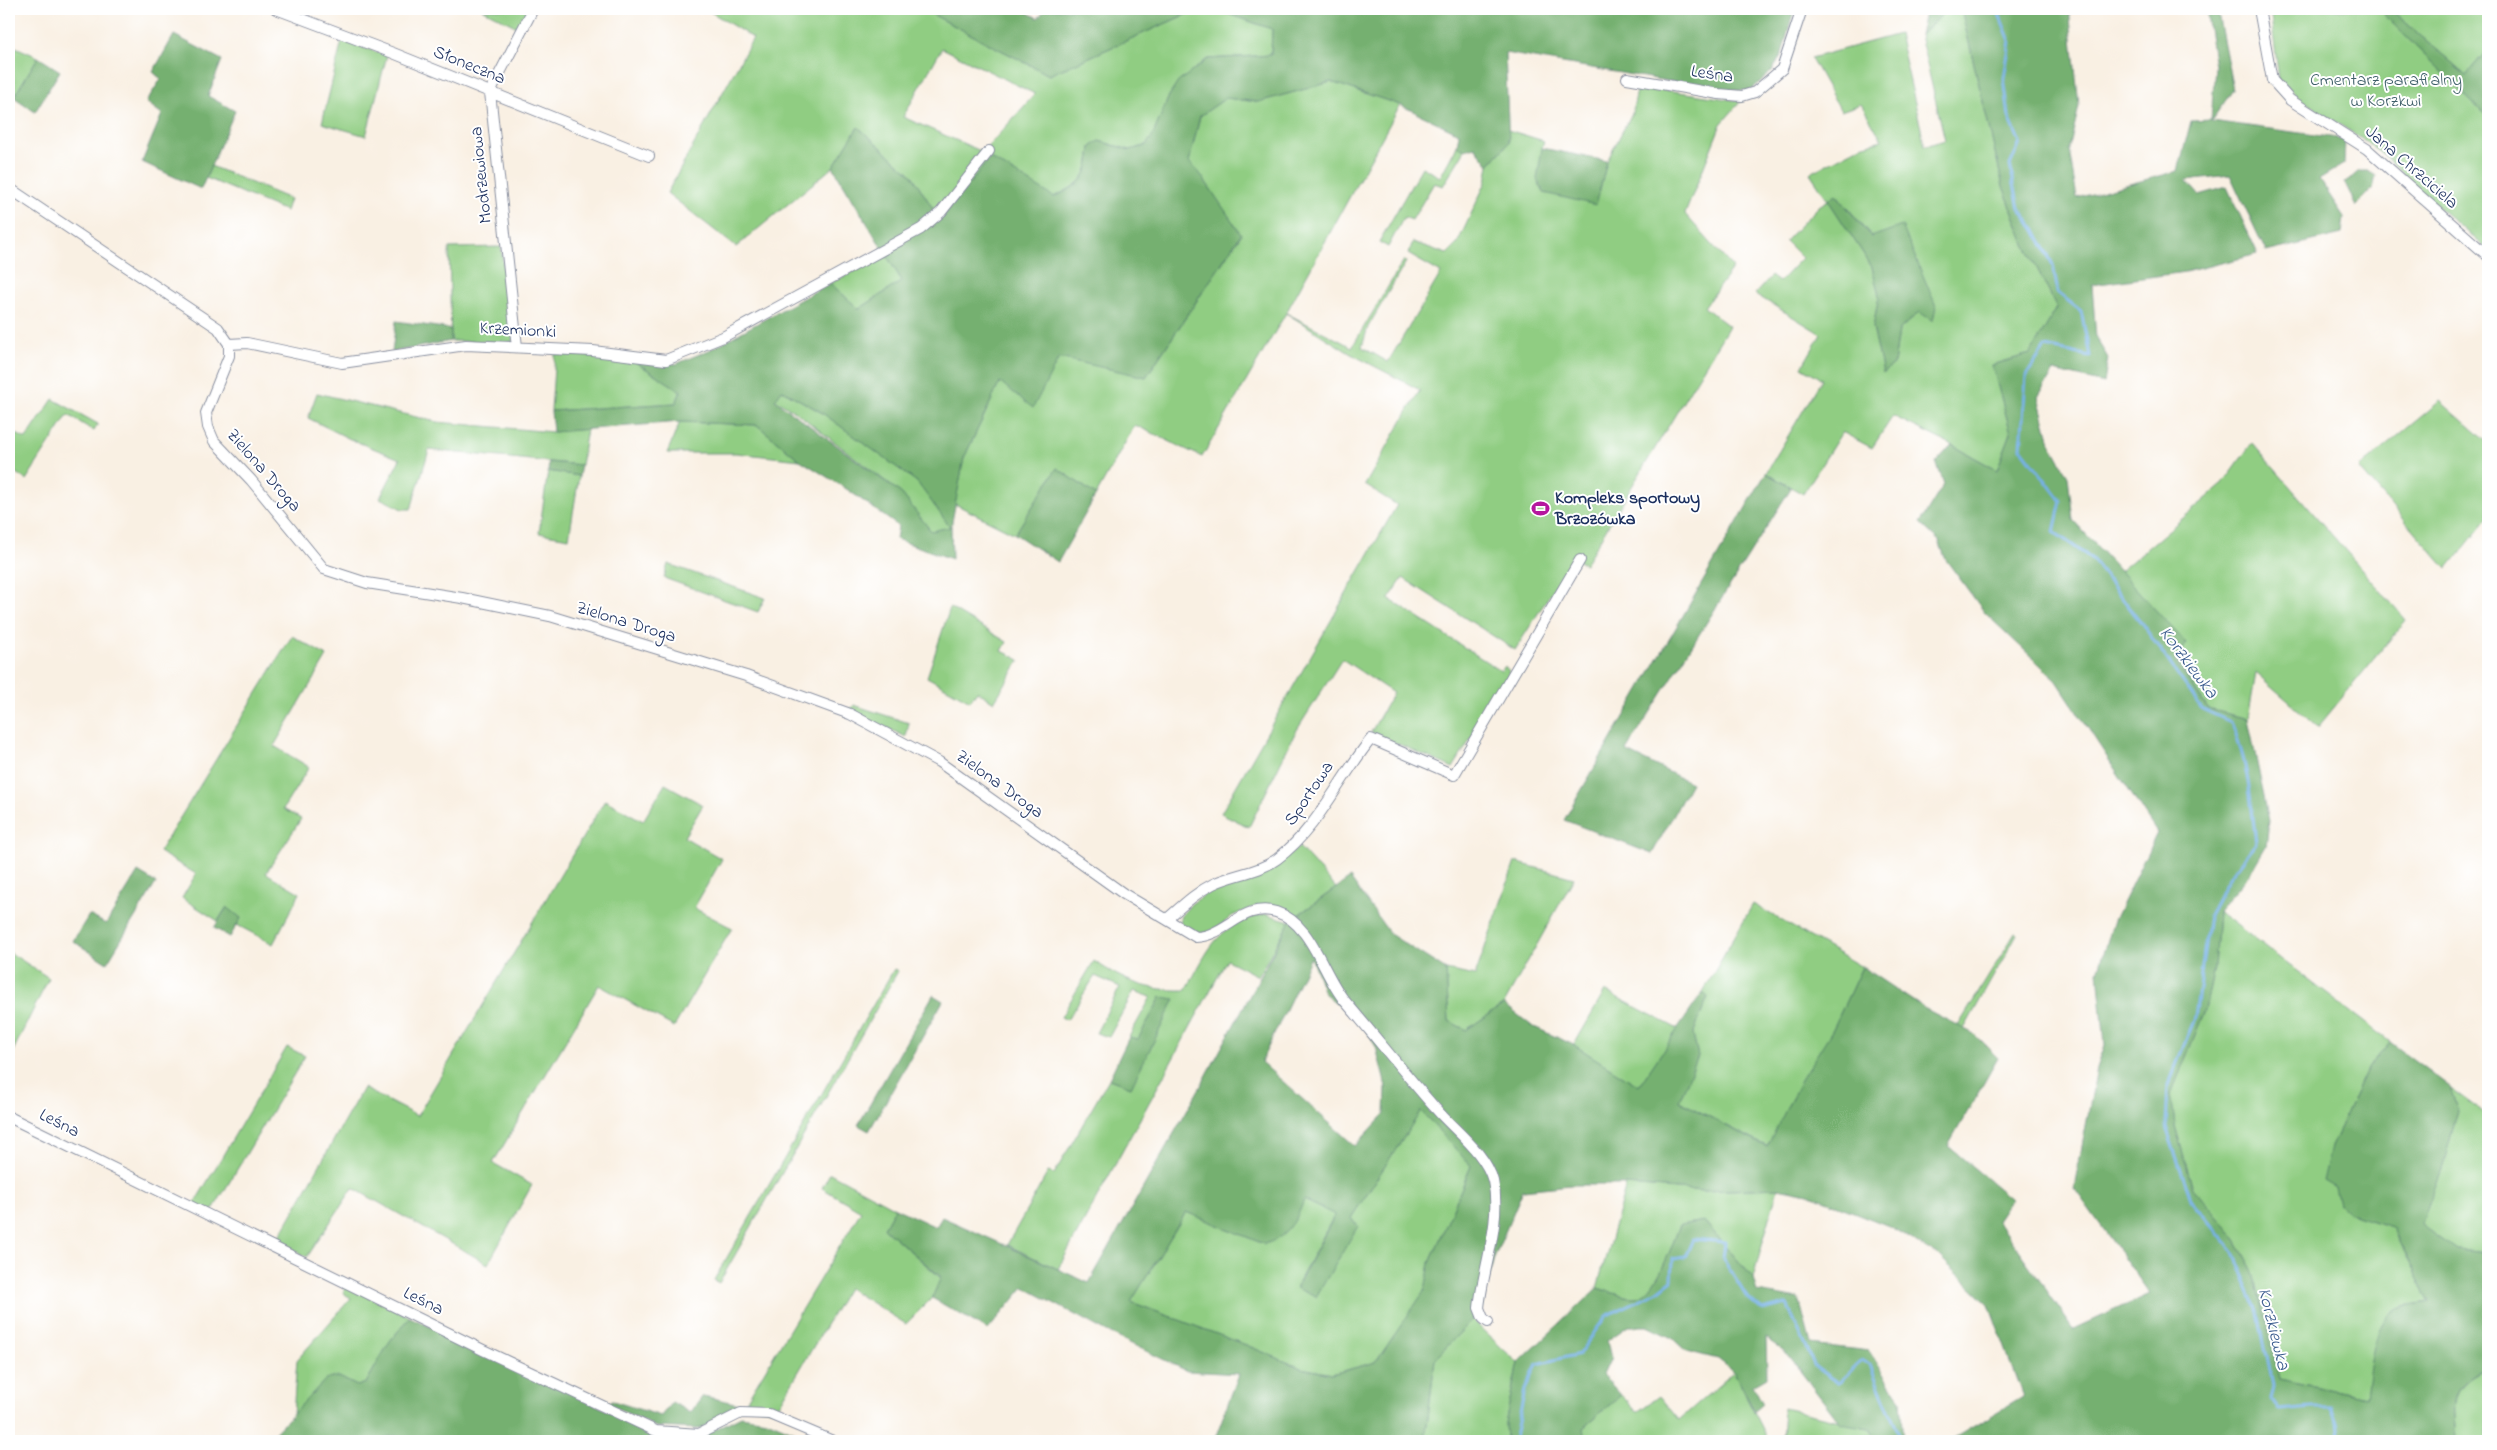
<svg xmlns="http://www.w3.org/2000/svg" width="2497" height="1450" font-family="'Indie Flower',sans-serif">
<rect width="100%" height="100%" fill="#fff"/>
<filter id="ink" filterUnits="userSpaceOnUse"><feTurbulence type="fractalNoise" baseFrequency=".02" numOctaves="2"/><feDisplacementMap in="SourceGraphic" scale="10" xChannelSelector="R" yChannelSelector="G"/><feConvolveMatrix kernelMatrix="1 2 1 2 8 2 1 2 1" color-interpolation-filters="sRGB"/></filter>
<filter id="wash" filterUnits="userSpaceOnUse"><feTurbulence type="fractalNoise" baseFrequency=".0096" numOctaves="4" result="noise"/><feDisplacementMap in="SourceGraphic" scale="20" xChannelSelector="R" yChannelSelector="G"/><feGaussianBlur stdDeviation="1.12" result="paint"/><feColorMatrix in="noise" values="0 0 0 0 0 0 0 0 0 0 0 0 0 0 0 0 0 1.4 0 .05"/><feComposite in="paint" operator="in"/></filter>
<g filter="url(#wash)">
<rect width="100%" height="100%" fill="#f9f0e3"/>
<path fill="#90cd82" stroke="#567e70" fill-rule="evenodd" d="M 482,9 L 528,9 L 519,28 Z
M 706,9 L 922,9 L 1049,75 L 1196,10 L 1228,14 L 1272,29 L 1271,55 L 1207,59 L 1178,83 L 1169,96 L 1152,138 L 1145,146 L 1130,150 L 1099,141 L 1091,147 C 1088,179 1081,184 1053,197 L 990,158 L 940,220 L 912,175 L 858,127 L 833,167 L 736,247 L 667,193 L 753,38 ZM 942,48 L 1035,94 L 983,152 L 903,117 Z
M 1948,9 L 1961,9 L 2003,186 L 2025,244 L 2057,308 L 2030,354 L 1992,365 L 2011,433 L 1997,470 L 1952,445 L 1893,416 L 1872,448 L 1842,432 L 1803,494 L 1766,473 L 1822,379 L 1802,367 L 1821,334 L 1755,294 L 1771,276 L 1779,282 L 1802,258 L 1785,241 L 1819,206 L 1828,200 L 1810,173 L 1861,146 L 1882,140 L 1861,104 L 1841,111 L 1811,58 L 1899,34 L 1925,146 L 1945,140 L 1920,35 ZM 1837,195 L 1872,237 L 1919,312 L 1899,330 L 1894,364 L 1883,372 L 1873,327 L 1879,296 L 1872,267 L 1828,200 Z
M 2270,9 L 2488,9 L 2488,49 L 2466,75 L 2390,9 L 2384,15 L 2488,118 L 2488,250 L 2421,193 L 2380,151 L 2304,101 L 2279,80 Z
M 342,41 L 387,55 L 366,136 L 322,123 Z
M 9,44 L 38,57 L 9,105 Z
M 1331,82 L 1400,105 L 1286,313 L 1352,347 L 1404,260 L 1406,262 L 1368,327 L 1362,347 L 1388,362 L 1441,273 L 1408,254 L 1413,242 L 1447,254 L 1457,244 L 1486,182 L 1489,165 L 1509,142 L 1508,130 L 1544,141 L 1542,148 L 1596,205 L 1607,161 L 1632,113 L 1638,86 L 1741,101 L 1721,124 L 1685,214 L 1733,268 L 1704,307 L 1729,326 L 1585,564 L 1573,558 L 1515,650 L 1403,578 L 1389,599 L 1501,671 L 1505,666 L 1509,671 L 1508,678 L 1453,768 L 1371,732 L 1393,693 L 1342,659 L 1295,733 L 1249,827 L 1221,813 L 1397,505 L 1365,485 L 1420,390 L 1351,354 L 1286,313 L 1202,457 L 1135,425 L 1096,495 L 1057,468 L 1015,534 L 955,504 L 964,458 L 1000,382 L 1058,357 L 1146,377 L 1241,235 L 1201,175 L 1189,162 L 1200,116 L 1226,98 L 1258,102 Z
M 1457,146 L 1465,150 L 1443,186 L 1434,183 L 1412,220 L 1404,217 L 1388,247 L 1379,242 L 1422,167 L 1440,177 Z
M 211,166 L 290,199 L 286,211 L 206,178 Z
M 501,247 L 513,342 L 451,341 L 449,248 Z
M 887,256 L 902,281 L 859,309 L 830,283 Z
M 555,354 L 629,358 L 681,391 L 676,403 L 551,411 Z
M 782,390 L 824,414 L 917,482 L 951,527 L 931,532 L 902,494 L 793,410 L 775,399 Z
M 317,393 L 437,422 L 553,432 L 587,429 L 581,465 L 429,450 L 411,509 L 402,509 L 380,498 L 400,459 L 350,439 L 308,418 Z
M 53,399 L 98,424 L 94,431 L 68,415 L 26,480 L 9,468 L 9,430 L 26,439 Z
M 2440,401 L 2488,443 L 2488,518 L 2447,569 L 2359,468 Z
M 680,422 L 757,425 L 800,460 L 736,453 L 667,453 Z
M 2252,443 L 2406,620 L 2318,727 L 2256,673 L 2248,719 L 2208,709 L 2119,572 L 2221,486 Z
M 548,471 L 579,476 L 569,538 L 539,533 Z
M 668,564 L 765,598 L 758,612 L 664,578 Z
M 950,608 L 1007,642 L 1002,651 L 1020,660 L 994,702 L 977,691 L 970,701 L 927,677 Z
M 292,636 L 327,656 L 274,746 L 309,767 L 283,809 L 301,819 L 266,873 L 300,893 L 273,944 L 237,925 L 241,918 L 226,908 L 218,921 L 182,898 L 196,874 L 159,852 Z
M 854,705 L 909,723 L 906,737 L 850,710 Z
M 665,784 L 703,805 L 684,837 L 722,859 L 694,908 L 732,928 L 674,1027 L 599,985 L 493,1163 L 532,1185 L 488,1264 L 353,1188 L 307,1257 L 277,1241 L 363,1088 L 417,1116 L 605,800 L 643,821 Z
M 1299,847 L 1336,888 L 1295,917 L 1256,906 L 1232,916 L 1212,933 L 1200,935 L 1181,925 L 1180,917 L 1191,904 L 1211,890 L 1274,868 Z
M 1515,862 L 1574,878 L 1504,1004 L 1466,1030 L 1449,1021 L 1446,970 L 1475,976 Z
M 1753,904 L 1862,967 L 1833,1029 L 1768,1147 L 1679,1101 L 1698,1056 L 1693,1034 L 1708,997 L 1703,992 Z
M 2218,911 L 2390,1042 L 2368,1067 L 2331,1147 L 2339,1204 L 2350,1214 L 2392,1227 L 2430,1302 L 2403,1306 L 2374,1349 L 2366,1397 L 2279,1379 L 2256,1277 L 2233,1235 L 2193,1188 L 2175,1126 L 2171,1094 L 2205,1010 L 2214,967 Z
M 1266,914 L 1290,921 L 1258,976 L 1227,960 L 1058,1269 L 1007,1245 L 1048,1172 L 1054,1174 L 1109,1079 L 1131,1087 L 1161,997 L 1138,1040 L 1129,1037 L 1151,997 L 1134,991 L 1109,1037 L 1096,1033 L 1120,987 L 1095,976 L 1067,1020 L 1061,1017 L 1094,961 C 1126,982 1147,991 1186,990 C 1209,949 1216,924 1266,914 Z
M 2015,933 L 2017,934 L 1964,1029 L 1958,1026 Z
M 9,952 L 49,978 L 9,1059 Z
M 894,969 L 898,971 L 719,1283 L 714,1280 Z
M 1605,991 L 1678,1029 L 1639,1086 L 1574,1045 Z
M 287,1047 L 305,1056 L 211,1213 L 194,1204 Z
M 2450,1087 L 2488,1115 L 2488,1253 L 2456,1250 L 2420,1224 L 2442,1169 L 2458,1110 Z
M 1421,1110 L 1471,1166 L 1430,1263 L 1426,1290 L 1376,1362 L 1332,1374 L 1301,1368 L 1246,1345 L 1131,1302 L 1186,1212 L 1264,1244 L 1304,1200 L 1335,1214 L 1296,1287 L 1316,1296 L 1351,1218 Z
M 830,1173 L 895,1208 L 884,1228 L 941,1278 L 932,1298 L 906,1324 L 848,1288 L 776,1410 L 744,1405 L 861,1211 L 822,1188 Z
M 1626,1185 L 1704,1191 L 1778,1188 L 1753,1278 L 1704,1221 L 1680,1225 C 1673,1243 1658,1289 1640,1296 C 1628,1300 1609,1291 1597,1288 Z
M 347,1286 L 410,1317 L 390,1341 L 366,1383 L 357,1386 L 339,1377 L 326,1379 L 293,1415 L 297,1360 L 351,1298 L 343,1293 Z
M 1472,1320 L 1518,1363 L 1505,1423 L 1506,1441 L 1425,1441 L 1435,1359 Z
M 2485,1369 L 2488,1370 L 2488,1441 L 2457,1441 C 2455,1404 2446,1387 2485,1369 Z
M 1734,1372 L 1769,1441 L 1585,1441 L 1583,1428 L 1621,1395 L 1637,1412 L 1659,1396 L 1679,1420 Z
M 1784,1408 L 1869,1428 L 1876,1441 L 1782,1441 Z"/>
<path fill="#74b070" stroke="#487067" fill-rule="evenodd" d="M 922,9 L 1020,9 L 1038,18 L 1046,9 L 1794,9 L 1782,54 L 1772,71 L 1750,91 L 1719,90 L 1505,53 L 1509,142 L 1489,165 L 1475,147 L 1465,150 L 1457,146 L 1459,133 L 1400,105 L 1331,82 L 1258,102 L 1226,98 L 1200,116 L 1189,162 L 1201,175 L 1241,234 L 1146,377 L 1059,358 L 1033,408 L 1000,382 L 964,458 L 951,527 L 952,559 L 896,539 L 898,526 L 848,490 L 800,460 L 757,425 L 680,422 L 553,432 L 551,411 L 676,403 L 681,391 L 629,358 L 676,364 L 709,350 L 830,283 L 859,309 L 902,281 L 833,167 L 858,127 L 912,175 L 940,220 L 990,158 L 1054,197 C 1082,184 1088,178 1091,147 L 1099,141 L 1130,150 L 1145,146 L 1152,137 L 1169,96 L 1178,82 L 1208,59 L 1271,55 L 1272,29 L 1228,14 L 1196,10 L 1049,75 ZM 782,390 L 821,412 L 917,482 L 950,527 L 931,531 L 902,494 L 775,400 Z
M 1926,9 L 1948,9 L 1920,35 Z
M 1961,9 L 2069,9 L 2079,106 L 2069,150 L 2077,198 L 2178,171 L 2191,121 L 2211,120 L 2215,66 L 2206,9 L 2217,9 L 2233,90 L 2211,121 L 2345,139 L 2344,164 L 2319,179 L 2344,217 L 2342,234 L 2266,252 L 2230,175 L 2186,180 L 2199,195 L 2227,187 L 2258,254 L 2185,272 L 2092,285 L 2096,338 L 2108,358 L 2104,383 L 2054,371 L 2038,397 L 2050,442 L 2068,476 L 2073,520 L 2186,643 L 2175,661 L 2208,709 L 2248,719 L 2269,821 L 2266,846 L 2250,873 L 2218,911 L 2214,967 L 2205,1010 L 2171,1094 L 2175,1126 L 2193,1188 L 2233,1235 L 2256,1277 L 2279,1379 L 2366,1397 C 2370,1370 2372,1316 2403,1306 C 2411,1304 2421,1304 2430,1302 L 2392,1227 L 2350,1214 L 2339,1204 L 2335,1188 L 2323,1181 L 2331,1147 L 2368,1067 L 2390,1042 L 2450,1087 L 2458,1110 L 2442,1169 L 2421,1224 L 2456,1250 L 2488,1253 L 2488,1370 L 2484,1369 C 2446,1387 2455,1404 2457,1441 L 1949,1441 L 2023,1397 L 1989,1304 L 1938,1255 L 1889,1226 L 1808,1194 L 1778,1188 L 1704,1191 L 1626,1185 L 1571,1185 L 1523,1190 L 1494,1258 L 1482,1306 L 1472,1320 L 1435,1359 L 1425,1441 L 1214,1441 L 1239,1374 L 1187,1371 L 1107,1332 L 1024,1287 L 988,1330 L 932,1298 L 941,1277 L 884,1228 L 895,1208 L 936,1227 L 942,1217 L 1089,1283 L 1203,1082 L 1290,921 L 1350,878 L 1390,934 L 1446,970 L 1449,1021 L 1466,1030 L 1504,1004 L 1532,1026 L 1574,1045 L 1639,1086 L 1703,992 L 1708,997 L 1693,1034 L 1698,1056 L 1679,1101 L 1767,1147 L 1802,1078 L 1833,1029 L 1862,967 L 1922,1007 L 1974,1034 L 1998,1058 L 1948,1146 L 2011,1199 L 1997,1220 L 2074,1329 L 2150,1294 L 2074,1188 L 2097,1068 L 2105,1045 L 2098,972 L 2114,920 L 2157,833 L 2057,681 L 1985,613 L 1946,560 L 1939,541 L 1920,523 L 1944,484 L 1936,462 L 1952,445 L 1997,470 L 2011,433 L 1992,365 L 2030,354 L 2057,308 L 2025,244 L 2003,186 ZM 1311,957 L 1324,993 L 1363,1025 L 1376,1047 L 1386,1087 L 1385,1114 L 1355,1146 L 1261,1062 ZM 1421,1111 L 1471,1166 L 1430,1263 L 1425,1290 L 1376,1362 L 1332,1374 L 1301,1368 L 1246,1345 L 1131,1302 L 1186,1212 L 1264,1244 C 1286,1239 1297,1220 1304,1200 L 1335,1215 L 1296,1288 L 1316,1297 L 1358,1226 L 1351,1218 Z
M 2390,9 L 2466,75 L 2488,49 L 2488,118 L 2384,15 Z
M 174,35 L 222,60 L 208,96 L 235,111 L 201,189 L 142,162 L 162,114 L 146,102 L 161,79 L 153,72 Z
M 38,57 L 60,71 L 35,112 L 14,97 Z
M 1542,148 L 1607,161 L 1596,205 L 1544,193 L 1537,179 Z
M 2359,171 L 2368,171 L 2376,176 L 2373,189 L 2356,206 L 2345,183 Z
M 1836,194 L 1871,237 L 1902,226 L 1936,306 L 1933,321 L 1919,312 L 1899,330 L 1894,364 L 1883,373 L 1873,327 L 1879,296 L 1872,267 L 1828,200 Z
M 396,321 L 451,329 L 451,341 L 392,352 Z
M 549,462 L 581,465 L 579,476 L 548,471 Z
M 1057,468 L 1096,495 L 1058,562 L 1015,534 Z
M 1766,473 L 1791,488 L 1626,751 L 1691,783 L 1652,854 L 1564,820 Z
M 138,872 L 156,883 L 107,963 L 73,941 L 89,915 L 106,924 Z
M 227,907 L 241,918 L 230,937 L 214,928 Z
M 933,995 L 943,1001 L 869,1131 L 858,1125 Z
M 1161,997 L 1175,999 L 1131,1087 L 1109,1079 L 1129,1037 L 1138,1039 Z
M 1704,1221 L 1753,1278 L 1757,1292 L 1799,1299 L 1811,1344 L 1869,1351 L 1901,1400 L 1904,1441 L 1876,1441 L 1869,1428 L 1840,1423 L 1784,1350 L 1766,1338 L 1767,1377 L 1753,1385 L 1763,1404 L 1755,1411 L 1734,1372 L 1718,1359 L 1686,1351 L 1672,1338 L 1647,1326 L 1628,1326 L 1607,1341 L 1611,1358 L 1603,1375 L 1621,1395 L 1583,1428 L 1585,1441 L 1506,1441 L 1505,1423 L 1518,1363 L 1597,1288 C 1609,1291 1628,1300 1640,1296 C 1658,1289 1673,1242 1680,1225 Z
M 410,1317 L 659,1435 L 700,1437 L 741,1416 L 767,1420 L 815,1441 L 471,1441 L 463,1438 C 451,1443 428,1444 415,1441 C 402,1437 394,1432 381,1441 L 267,1441 L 326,1379 L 339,1377 L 357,1386 L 366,1383 L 390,1341 Z
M 703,1396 L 744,1405 L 699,1429 L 656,1427 L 606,1403 L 613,1401 L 661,1416 L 672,1402 L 690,1413 Z"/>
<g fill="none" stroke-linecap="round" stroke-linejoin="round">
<path stroke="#76b1e7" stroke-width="3" d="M 1997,9 L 2010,41 L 2004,78 L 2009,117 L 2020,143 L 2010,165 L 2019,208 L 2035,230 L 2053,265 L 2058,293 L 2081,311 L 2090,356 L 2045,347 L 2026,376 L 2021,448 L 2061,501 L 2054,532 L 2092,559 L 2140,621 L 2202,709 L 2231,722 C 2248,760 2251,802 2256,843 L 2229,878 L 2209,915 L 2195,1018 L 2168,1085 L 2166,1127 L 2192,1202 L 2234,1252 L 2257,1308 L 2273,1386 L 2270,1400 L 2280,1410 L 2310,1407 L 2332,1407 L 2338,1424 L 2341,1441
M 1514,1441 L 1525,1390 L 1537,1364 L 1579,1354 L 1606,1316 L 1658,1291 L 1672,1280 L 1673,1259 L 1685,1257 L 1693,1239 L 1725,1242 L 1723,1259 L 1746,1296 L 1762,1310 L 1787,1304 L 1815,1367 L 1838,1383 L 1861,1361 L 1870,1365 L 1902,1441"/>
</g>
</g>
<g filter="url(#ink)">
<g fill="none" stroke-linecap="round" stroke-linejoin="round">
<defs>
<path id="street" d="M 276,9 L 393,53 L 649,156
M 2259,9 L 2272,80 L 2290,100 L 2367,149 L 2488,256
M 1627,78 L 1719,94 L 1742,96 L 1755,92 L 1782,69 L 1802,9
M 9,188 L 218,328 L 229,344 L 229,356 L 206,413 L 208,427 L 214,441 L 251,480 L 324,569 L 367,583 L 462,598 L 550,616 L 746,676 L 850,714 L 939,762 L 1124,894 L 1196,937 C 1226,936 1243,902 1276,912 C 1312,923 1322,973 1344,1000 C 1375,1036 1405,1074 1437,1110 C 1455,1131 1486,1153 1493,1181 C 1502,1222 1483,1267 1479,1308 L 1483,1318 L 1488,1322
M 229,344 L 247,343 L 342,363 L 466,345 L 593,351 L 666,360 L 723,337 L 921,229 L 941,212 L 989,151
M 517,347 L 490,92 L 533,9
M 1167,919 C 1182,906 1195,893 1213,884 C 1234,874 1258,873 1277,859 C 1318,828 1339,779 1371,739 L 1454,775 L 1580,560
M 9,1117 L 483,1350 L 656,1431 L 699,1434 L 741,1413 L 769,1414 L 833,1441"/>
</defs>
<use href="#street" stroke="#8a90a0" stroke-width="12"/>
<use href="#street" stroke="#fff" stroke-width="10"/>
</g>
</g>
<defs>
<symbol id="stadium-bare" viewBox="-9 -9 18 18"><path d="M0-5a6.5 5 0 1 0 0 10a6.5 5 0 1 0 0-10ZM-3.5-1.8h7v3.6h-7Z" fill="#b5179e" stroke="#fff" stroke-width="2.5" paint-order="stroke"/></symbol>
</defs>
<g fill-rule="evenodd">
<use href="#stadium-bare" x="1528" y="496" width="25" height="25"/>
</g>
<g text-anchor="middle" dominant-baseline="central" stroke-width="4" stroke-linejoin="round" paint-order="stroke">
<g font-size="18" fill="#1b2f5e" stroke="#fff">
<text transform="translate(469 66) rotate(22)">Słoneczna</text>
<text transform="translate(1712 75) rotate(8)">Leśna</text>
<text transform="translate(2411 168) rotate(41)">Jana Chrzciciela</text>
<text transform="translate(482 175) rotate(-96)">Modrzewiowa</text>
<text transform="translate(518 331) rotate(3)">Krzemionki</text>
<text transform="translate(263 471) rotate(49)">Zielona Droga</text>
<text transform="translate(626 623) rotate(17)">Zielona Droga</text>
<text transform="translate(999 785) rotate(36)">Zielona Droga</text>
<text transform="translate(1310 794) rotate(-56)">Sportowa</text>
<text transform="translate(59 1124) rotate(27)">Leśna</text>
<text transform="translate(423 1302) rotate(26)">Leśna</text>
</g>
<g font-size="18" fill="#3e5e69" stroke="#fff">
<text x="2386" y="81">Cmentarz parafialny<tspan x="2386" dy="21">w Korzkwi</tspan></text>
</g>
<g font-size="18" font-weight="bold" fill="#1b2f5e" stroke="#fff" text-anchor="start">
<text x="1555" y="499">Kompleks sportowy<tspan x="1555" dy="21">Brzozówka</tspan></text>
</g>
<g font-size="19" font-style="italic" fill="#3b5c8e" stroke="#fff">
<text transform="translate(2188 663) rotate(53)">Korzkiewka</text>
<text transform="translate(2273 1329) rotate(76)">Korzkiewka</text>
</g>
</g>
<rect width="2497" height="1450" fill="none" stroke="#fff" stroke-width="30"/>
</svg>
